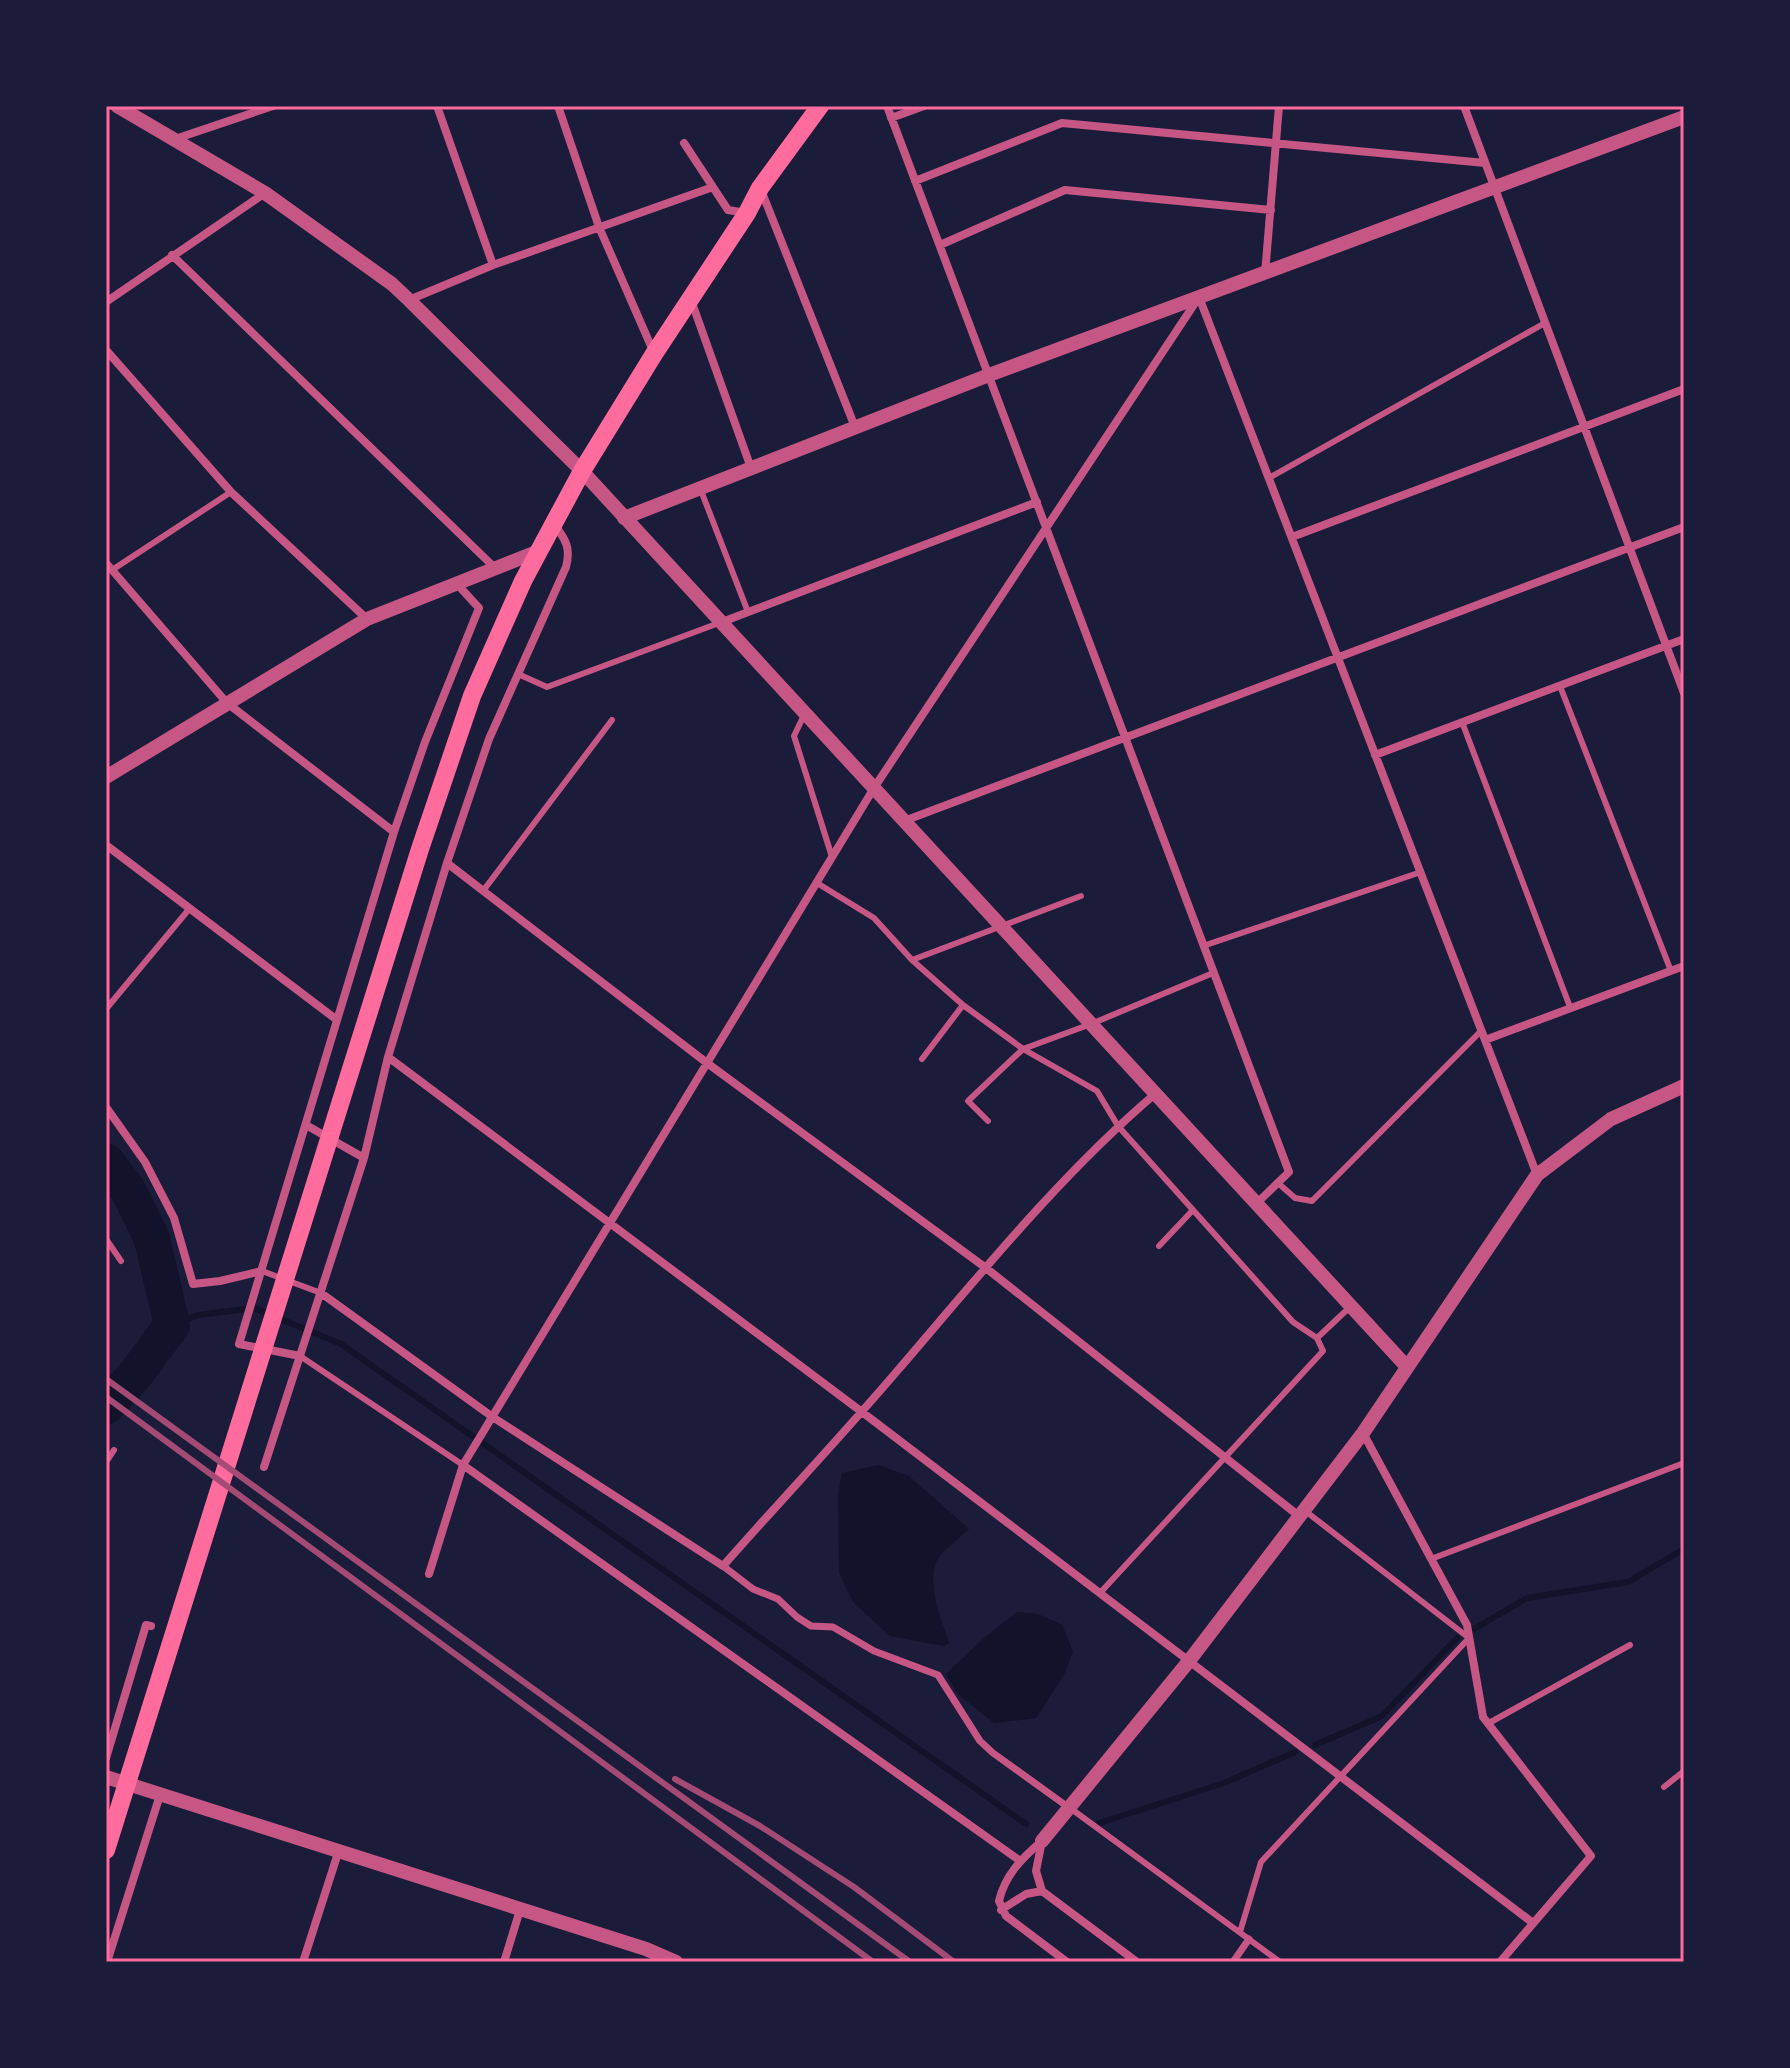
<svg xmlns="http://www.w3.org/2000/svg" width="1790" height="2068" font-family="'Libre Baskerville',serif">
<rect width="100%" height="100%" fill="#1b1b3a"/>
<path fill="#12122b" d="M 878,1465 L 909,1476 L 969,1529 C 960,1538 948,1546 940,1556 C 923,1578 942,1619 949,1643 L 943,1646 L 890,1636 L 853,1602 L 839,1573 L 838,1494 L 842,1473 Z
M 1017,1612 L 1038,1614 L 1062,1625 L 1073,1651 L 1065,1673 L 1036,1718 L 994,1723 L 958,1694 L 946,1674 L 985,1637 Z"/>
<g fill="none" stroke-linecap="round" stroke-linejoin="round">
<path stroke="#12122b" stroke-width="6" d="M 172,1325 L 198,1315 L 254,1308 L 341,1344 L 1026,1824
M 1474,1629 L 1527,1598 L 1628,1582 L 1684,1549
M 1315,1745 L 1382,1716 L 1457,1638
M 1099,1823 L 1224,1783 L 1295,1752"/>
<path stroke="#12122b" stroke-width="36" d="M 106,1161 L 128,1190 L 152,1239 L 172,1325 L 135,1375 L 106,1407"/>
<path stroke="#c65784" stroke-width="6" d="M 1269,478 L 1545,323
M 700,488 L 748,612
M 112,570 L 231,492
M 518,674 L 547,687 L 719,623
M 1560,686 L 1671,971
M 805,713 L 794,736 L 832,857
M 1462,722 L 1570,1007
M 817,883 L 874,918 L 912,960 L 963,1005 L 1023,1049 L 1097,1091 L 1118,1126 L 1293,1322 L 1317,1338 L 1351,1306
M 483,891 L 612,720
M 1203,946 L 1421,872
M 912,960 L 1081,896
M 106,1009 L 190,908
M 922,1059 L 963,1005
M 988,1121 L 968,1101 L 1023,1049 L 1091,1024 L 1213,973
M 1278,1183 L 1295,1198 L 1312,1201 L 1482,1030
M 106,1239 L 121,1261
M 1159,1246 L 1193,1210
M 262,1271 L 321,1293
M 300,1356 L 463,1465
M 106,1462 L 114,1450
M 1431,1559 L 1684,1463
M 1100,1593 L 1323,1351 L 1317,1338
M 1489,1723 L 1630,1645
M 1664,1787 L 1684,1771
M 1070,1808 L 1280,1962
M 1240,1932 L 1261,1862 L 1469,1638 L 1304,1510"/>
<path stroke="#c65784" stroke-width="7" d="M 723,1566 L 753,1589 L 778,1599 L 797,1617 L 811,1626 L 833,1627 L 874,1651 L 938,1675 L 980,1741 L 993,1753 L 1068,1807
M 1233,1962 L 1249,1939"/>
<path stroke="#c65784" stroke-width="8" d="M 437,106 L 493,265
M 558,106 L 599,227 L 654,353
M 887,106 L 1289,1172 L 1256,1204
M 1464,106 L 1684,693
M 891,118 L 924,106
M 175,139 L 273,106
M 684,143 L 728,210 L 746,213
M 915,181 L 1062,123 L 1485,163
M 761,190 L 855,427
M 940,245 L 1065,190 L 1271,210
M 172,255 L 495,568
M 1265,274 L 1279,106
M 1199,297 L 1537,1175
M 409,300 L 493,265 L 713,187
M 691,300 L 751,468
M 106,302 L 265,193
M 106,350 L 231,492 L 367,619
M 1292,537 L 1684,389
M 106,563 L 227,703 L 394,832
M 722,622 L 1037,502
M 1375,755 L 1684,639
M 904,821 L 1684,527
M 106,845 L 337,1020
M 447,863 L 707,1063 L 986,1268 L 1299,1516
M 1485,1040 L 1684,966
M 388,1057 L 862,1412 L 1533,1923
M 106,1107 L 145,1162 L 174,1218 L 193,1284 L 220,1281 L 262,1271
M 306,1125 L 364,1158
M 321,1293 L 494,1418 L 723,1566 C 781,1500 841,1437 898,1370 C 978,1277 1061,1174 1155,1094
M 300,1356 L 239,1344 L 394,832 L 425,742 L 479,608 L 457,584
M 1363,1433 L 1467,1625 L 1483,1717 L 1591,1856 L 1500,1962
M 463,1465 L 1019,1860
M 264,1467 L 364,1158 L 388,1057 L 447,863 L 489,739 L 566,567 C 571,548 566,540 554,524
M 429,1574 L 463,1465 L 874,788 L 1199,297
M 106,1758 L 146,1625 L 151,1626
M 1042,1841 L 1036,1871 L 1042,1891 L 1137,1962
M 1042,1841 C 1022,1858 1005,1875 999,1901 L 1006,1916 L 1067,1962
M 1001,1910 L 1026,1894 L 1042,1891
M 107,1962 L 160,1795
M 303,1962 L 338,1853
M 504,1962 L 520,1910"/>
<path stroke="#c65784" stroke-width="14" d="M 117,106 L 265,193 L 392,284 L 409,300 L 582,471 L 1407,1367
M 624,518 L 989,375 L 1684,117
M 106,777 L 367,619 L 539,551
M 106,1777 L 646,1949 L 676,1962
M 1042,1841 L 1189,1661 L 1363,1433 L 1537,1175 L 1611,1119 L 1684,1086"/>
<path stroke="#ff6b9d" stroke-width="18" d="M 106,1850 L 420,849 L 472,696 L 523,581 L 554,523 L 582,471 L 654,354 L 747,213 L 760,188 L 820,106"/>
<path stroke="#a44b75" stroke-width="6" d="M 106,1379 L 910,1962
M 106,1397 L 873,1962
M 675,1779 L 760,1826 L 854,1887 L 954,1962"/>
</g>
<rect width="1790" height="2068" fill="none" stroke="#1b1b3a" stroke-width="216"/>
<rect x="108" y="108" width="1574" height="1852" fill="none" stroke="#ff6b9d" stroke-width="3"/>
</svg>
